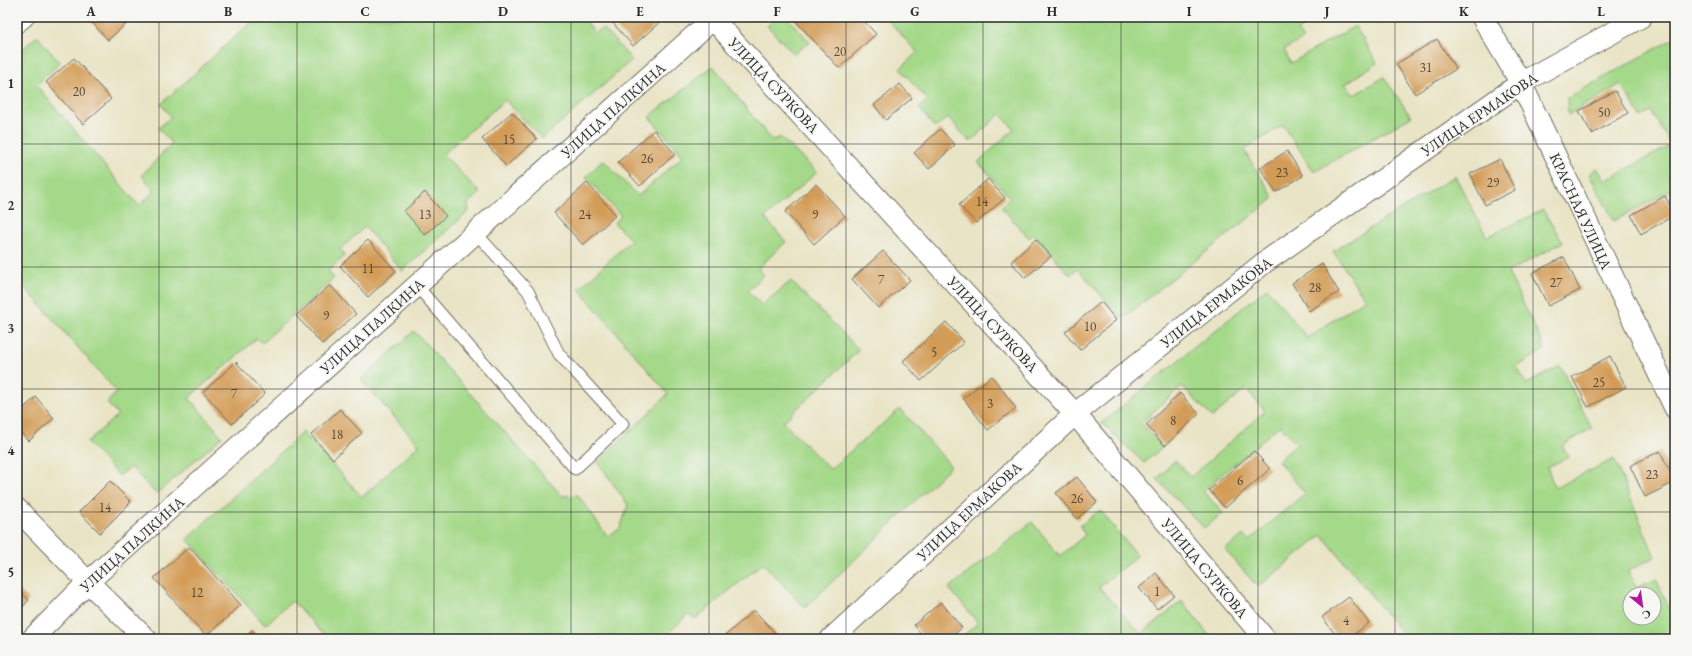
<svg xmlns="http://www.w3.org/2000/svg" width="1692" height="656" font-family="'EB Garamond',serif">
<rect width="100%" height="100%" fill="#f6f6f2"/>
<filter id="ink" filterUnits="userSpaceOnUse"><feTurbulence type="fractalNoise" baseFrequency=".025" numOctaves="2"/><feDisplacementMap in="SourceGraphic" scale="8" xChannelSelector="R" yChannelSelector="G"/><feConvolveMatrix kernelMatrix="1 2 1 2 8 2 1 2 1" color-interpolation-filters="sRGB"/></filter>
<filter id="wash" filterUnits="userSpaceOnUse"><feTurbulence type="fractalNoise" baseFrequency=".012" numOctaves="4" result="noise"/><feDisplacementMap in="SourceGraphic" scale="16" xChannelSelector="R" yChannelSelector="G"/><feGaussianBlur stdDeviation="0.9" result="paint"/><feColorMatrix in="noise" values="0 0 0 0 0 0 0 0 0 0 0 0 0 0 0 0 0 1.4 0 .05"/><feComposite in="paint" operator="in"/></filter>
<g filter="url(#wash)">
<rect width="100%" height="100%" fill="#e9e4c5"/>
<path fill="#a4d989" stroke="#68825a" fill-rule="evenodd" d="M 257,17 L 582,17 L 595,33 L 603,28 L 632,60 L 542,139 L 505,100 L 443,154 L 480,193 L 468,203 L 469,211 L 402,271 L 365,227 L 340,249 L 345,256 L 328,271 L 334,278 L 262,343 L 257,338 L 189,398 L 222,437 L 156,494 L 131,467 L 119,476 L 87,442 L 118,415 L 107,403 L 117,392 L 22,284 L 17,288 L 17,54 L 37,36 L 60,63 L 36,85 L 139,206 L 154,191 L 142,175 L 172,143 L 158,128 L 171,117 L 161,104 Z
M 776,17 L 789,17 L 788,18 L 810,42 L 794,54 L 767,26 Z
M 885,17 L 1319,17 L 1297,31 L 1303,39 L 1284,50 L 1291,63 L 1355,26 L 1377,63 L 1345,84 L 1354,95 L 1384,77 L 1411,117 L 1314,172 L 1283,125 L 1244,150 L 1274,198 L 1122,319 L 1078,269 L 1070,275 L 1034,234 L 1029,238 L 1001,207 L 1010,198 L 978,162 L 1014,129 L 1000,114 L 970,142 L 948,117 L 935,128 L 919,108 L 928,100 L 900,69 L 917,52 Z
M 1675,38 L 1675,188 L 1614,221 L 1589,174 L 1597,168 L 1605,181 L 1671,145 L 1651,111 L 1641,117 L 1621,84 L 1568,115 L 1567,98 Z
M 713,66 L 772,141 L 780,137 L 817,172 L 765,218 L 786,242 L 758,268 L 764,275 L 748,291 L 762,305 L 791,281 L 859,350 L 783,422 L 830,469 L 900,409 L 951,466 L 805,608 L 763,563 L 695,619 L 688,614 L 663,639 L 328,639 L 292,601 L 265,625 L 187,539 L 303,432 L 362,497 L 419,445 L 361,380 L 414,331 L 562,496 L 578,495 L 607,536 L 620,529 L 628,505 L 598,462 L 668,394 L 579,289 L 631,240 L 614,223 L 621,216 L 586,177 L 603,160 L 638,196 L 683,156 L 649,117 Z
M 1455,176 L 1487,237 L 1543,210 L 1563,242 L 1508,272 L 1545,349 L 1517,367 L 1526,384 L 1560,366 L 1592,428 L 1562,446 L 1569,457 L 1547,467 L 1555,488 L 1614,459 L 1655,557 L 1628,571 L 1637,588 L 1656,579 L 1675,621 L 1675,639 L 1406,639 L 1406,638 L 1322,535 L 1258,587 L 1225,550 L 1243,535 L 1249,541 L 1305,493 L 1278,461 L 1297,444 L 1280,425 L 1203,491 L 1223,513 L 1204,528 L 1157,479 L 1175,460 L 1191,477 L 1265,411 L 1246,389 L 1212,417 L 1182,386 L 1141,423 L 1163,447 L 1144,463 L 1102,423 L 1267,288 L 1307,338 L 1365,299 L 1333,251 ZM 1630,594 L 1654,594 L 1654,618 L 1630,618 Z
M 1100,510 L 1137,556 L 1099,587 L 1141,634 L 1182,601 L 1212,639 L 959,639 L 978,623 L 949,588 L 1032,522 L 1060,556 L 1085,535 L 1080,526 Z"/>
<g id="blocks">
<path fill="#d39c57" d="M 87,17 L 134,17 L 108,40 Z
M 616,17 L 659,17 L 662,20 L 633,46 L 611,21 Z
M 796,17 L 860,17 L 876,34 L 839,68 L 794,19 Z
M 1437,39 L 1456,69 L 1415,94 L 1396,64 Z
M 74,58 L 111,99 L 83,124 L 46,82 Z
M 900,84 L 912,98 L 886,120 L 874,105 Z
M 1615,91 L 1628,113 L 1592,134 L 1579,111 Z
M 512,112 L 537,139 L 506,166 L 482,139 Z
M 940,129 L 955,145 L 929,169 L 914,153 Z
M 654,130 L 675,154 L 640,186 L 618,162 Z
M 1287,151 L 1303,176 L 1276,192 L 1260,168 Z
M 1500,159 L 1515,190 L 1485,205 L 1470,174 Z
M 988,179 L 1005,198 L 976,223 L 959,205 Z
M 587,183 L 616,215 L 583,245 L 554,213 Z
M 816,184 L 845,216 L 814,244 L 785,212 Z
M 425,192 L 446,216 L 425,235 L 404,211 Z
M 1665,196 L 1675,215 L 1641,234 L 1631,215 Z
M 1036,239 L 1051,256 L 1025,278 L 1011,262 Z
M 368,240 L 396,271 L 368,297 L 340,266 Z
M 883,251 L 910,280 L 878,308 L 852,279 Z
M 1564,257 L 1580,290 L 1548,306 L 1532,273 Z
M 1322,264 L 1339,292 L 1309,311 L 1292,283 Z
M 330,285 L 356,314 L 322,344 L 296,316 Z
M 1101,302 L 1116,320 L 1080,350 L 1065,332 Z
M 946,322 L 964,342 L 921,381 L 903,361 Z
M 1610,356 L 1626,387 L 1588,407 L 1572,377 Z
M 236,362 L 265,394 L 232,424 L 203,392 Z
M 992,376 L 1016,408 L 988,430 L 963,398 Z
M 1180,393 L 1199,414 L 1165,446 L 1146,425 Z
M 36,397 L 54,418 L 29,441 L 17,429 L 17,414 Z
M 340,409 L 362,433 L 333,459 L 311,435 Z
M 1254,451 L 1270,469 L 1225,508 L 1209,490 Z
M 1660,451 L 1675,482 L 1645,497 L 1630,466 Z
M 1077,477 L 1097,502 L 1077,519 L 1056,493 Z
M 110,481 L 131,502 L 100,533 L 79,512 Z
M 189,547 L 241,605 L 206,636 L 154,578 Z
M 1156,573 L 1174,595 L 1157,609 L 1139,588 Z
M 17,588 L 29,600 L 17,613 Z
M 1349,597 L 1369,623 L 1348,639 L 1339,639 L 1322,617 Z
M 941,602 L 962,628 L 948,639 L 925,639 L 914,625 Z
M 754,610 L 778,636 L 775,639 L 730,639 L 726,635 Z
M 252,630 L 260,639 L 243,639 Z"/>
</g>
</g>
<g filter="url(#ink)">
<use href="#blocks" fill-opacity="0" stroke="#6e6c61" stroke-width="1"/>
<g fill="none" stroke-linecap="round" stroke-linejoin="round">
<defs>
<path id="lane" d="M 417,286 L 575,469 L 623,424 L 559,354 L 528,291 L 476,233"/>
<path id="street" d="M 711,17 L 1075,414 L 1265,639
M 1482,17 L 1521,83 L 1675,408
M 17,22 L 23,17
M 17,509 L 88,582 L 146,639
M 32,639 L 88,582 L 715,17
M 831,639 L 1075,414 L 1265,262 L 1521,83 L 1641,17"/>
</defs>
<use href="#lane" stroke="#6e6c61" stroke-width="13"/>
<use href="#street" stroke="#6e6c61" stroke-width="23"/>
<use href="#lane" stroke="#fff" stroke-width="11"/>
<use href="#street" stroke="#fff" stroke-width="21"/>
</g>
</g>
<path fill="none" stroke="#2b2b2b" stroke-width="1" stroke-opacity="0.55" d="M 159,17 L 159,639M 297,17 L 297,639M 434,17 L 434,639M 571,17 L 571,639M 709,17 L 709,639M 846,17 L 846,639M 983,17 L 983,639M 1121,17 L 1121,639M 1258,17 L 1258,639M 1395,17 L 1395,639M 1533,17 L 1533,639M 17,144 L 1675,144M 17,267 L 1675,267M 17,389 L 1675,389M 17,512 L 1675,512"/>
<g text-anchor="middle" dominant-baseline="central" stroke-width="3.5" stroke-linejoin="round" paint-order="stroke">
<g font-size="13" fill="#554736">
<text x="840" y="51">20</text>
<text x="1426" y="67">31</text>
<text x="79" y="91">20</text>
<text x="1604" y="112">50</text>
<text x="509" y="139">15</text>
<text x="647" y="158">26</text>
<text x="1282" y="172">23</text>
<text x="1493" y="182">29</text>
<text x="982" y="201">14</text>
<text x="425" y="214">13</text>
<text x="585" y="214">24</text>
<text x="815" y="214">9</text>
<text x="368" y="268">11</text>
<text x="881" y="279">7</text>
<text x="1556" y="282">27</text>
<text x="1315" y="287">28</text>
<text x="326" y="315">9</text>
<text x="1090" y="326">10</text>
<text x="934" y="352">5</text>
<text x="1599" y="382">25</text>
<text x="234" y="393">7</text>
<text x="990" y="403">3</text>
<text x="1173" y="420">8</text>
<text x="337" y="434">18</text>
<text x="1652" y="474">23</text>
<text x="1240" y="480">6</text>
<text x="1077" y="498">26</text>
<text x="105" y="507">14</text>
<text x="1157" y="591">1</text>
<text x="197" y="592">12</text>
<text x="1346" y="620">4</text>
</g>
<g font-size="15" fill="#2b2b2b" stroke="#f6f6f2">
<text transform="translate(774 85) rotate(47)">УЛИЦА СУРКОВА</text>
<text transform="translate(613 110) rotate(-42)">УЛИЦА ПАЛКИНА</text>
<text transform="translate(1479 114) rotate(-34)">УЛИЦА ЕРМАКОВА</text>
<text transform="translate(1581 211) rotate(65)">КРАСНАЯ УЛИЦА</text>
<text transform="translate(1216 302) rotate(-38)">УЛИЦА ЕРМАКОВА</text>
<text transform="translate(993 324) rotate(47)">УЛИЦА СУРКОВА</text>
<text transform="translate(372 326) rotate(-42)">УЛИЦА ПАЛКИНА</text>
<text transform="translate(969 511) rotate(-43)">УЛИЦА ЕРМАКОВА</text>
<text transform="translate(132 544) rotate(-42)">УЛИЦА ПАЛКИНА</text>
<text transform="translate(1205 568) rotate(50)">УЛИЦА СУРКОВА</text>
</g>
</g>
<rect width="1692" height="656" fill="none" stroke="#f6f6f2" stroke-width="44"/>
<g transform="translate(1642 606) rotate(151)"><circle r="19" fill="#f6f6f2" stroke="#a5a5a2"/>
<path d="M0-3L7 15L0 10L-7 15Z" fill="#b5179e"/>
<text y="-6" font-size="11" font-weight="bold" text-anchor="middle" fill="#2b2b2b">С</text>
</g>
<rect x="22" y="22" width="1648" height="612" fill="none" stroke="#2b2b2b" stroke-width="1.5"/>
<g font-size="13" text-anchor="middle" font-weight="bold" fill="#2b2b2b">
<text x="91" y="16">A</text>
<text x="228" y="16">B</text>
<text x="365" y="16">C</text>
<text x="503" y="16">D</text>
<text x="640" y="16">E</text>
<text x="777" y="16">F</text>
<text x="915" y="16">G</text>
<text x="1052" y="16">H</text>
<text x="1189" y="16">I</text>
<text x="1327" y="16">J</text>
<text x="1464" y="16">K</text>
<text x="1601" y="16">L</text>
<text x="11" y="88">1</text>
<text x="11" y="210">2</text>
<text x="11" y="333">3</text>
<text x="11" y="455">4</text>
<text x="11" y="577">5</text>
</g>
</svg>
